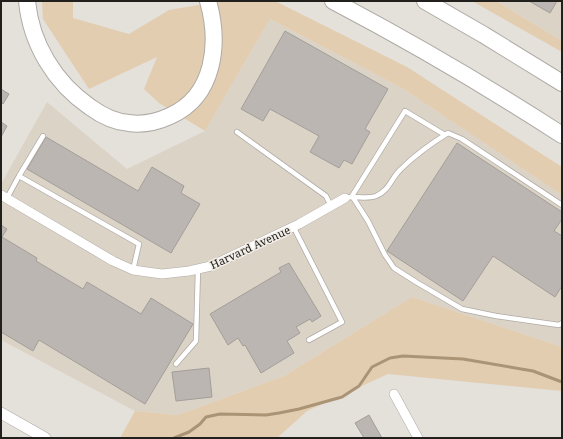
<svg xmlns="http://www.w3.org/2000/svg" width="563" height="439" font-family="'Noto Serif',serif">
<rect width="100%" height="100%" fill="#e4e0da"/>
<path fill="#dcd3c7" d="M 496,1 L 562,1 L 562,41 Z
M 270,19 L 402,88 L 562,195 L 562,347 L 412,297 L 284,376 L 178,415 L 135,411 L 1,340 L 1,184 L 47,102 L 127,169 L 205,131 Z"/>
<path fill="#e3cdb1" d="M 42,1 L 73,1 L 73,18 L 129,34 L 169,10 L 222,1 L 275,1 L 407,67 L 562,167 L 562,195 L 402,88 L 270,19 L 205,131 L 159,103 L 144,89 L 157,57 L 89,89 L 43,19 Z
M 472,1 L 496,1 L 562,41 L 562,52 Z
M 412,297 L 562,347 L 562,391 L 388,374 L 307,411 L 277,438 L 120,438 L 135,411 L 178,415 L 284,376 Z"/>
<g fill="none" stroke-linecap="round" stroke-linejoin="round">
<path stroke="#ab9476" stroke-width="3" d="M 174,438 L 189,432 L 200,424 L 206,417 L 220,414 L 266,415 L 279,413 L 299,409 L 342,397 L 359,386 L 372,367 L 390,358 L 403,356 L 463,359 L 533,371 L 562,382"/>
</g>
<path fill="#bbb6b1" stroke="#a29e99" d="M 529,1 L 557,1 L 550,13 Z
M 285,31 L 388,89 L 365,129 L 370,132 L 352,164 L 344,160 L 339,168 L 310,152 L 319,136 L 270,109 L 263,121 L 241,109 Z
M 1,89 L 9,94 L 3,104 L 1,102 Z
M 1,122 L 7,126 L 1,137 Z
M 46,137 L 138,191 L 152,167 L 184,186 L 181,193 L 200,204 L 171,253 L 27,169 Z
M 457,143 L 562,212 L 562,219 L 554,231 L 562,236 L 562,286 L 555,297 L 493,256 L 463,301 L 387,251 Z
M 1,225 L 7,229 L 2,237 L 37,258 L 36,261 L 83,289 L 87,282 L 141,314 L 151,298 L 193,324 L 145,404 L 39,340 L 33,351 L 1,332 Z
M 289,263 L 321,316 L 312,322 L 310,319 L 296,327 L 300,333 L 287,341 L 294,353 L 261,373 L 245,345 L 243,346 L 238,338 L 228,345 L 210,314 L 281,272 L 279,268 Z
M 209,368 L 212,397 L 176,401 L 172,372 Z
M 369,415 L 382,438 L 364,438 L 355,423 Z"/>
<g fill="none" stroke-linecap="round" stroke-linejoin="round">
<defs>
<path id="service" d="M 237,132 L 326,196 L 331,206
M 19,176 L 43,136
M 352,196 L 368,221 L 385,255 L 394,268 L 416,282 L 462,309 L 496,316 L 559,325 L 562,323
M 352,196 L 405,111 L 445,135
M 7,198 L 19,176 L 139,244 L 133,270
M 345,198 C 355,195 366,200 376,196 C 390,190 391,178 401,169 C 415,155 432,143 448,133 L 462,139 L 562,205
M 293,226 L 342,322 L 309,340
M 176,364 L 196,341 L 198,269"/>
<path id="minor" d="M 1,195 L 113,261 L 133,270 L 162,274 L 189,271 L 211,266 L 299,224 L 345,198
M 394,394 L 418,438"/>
<path id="tertiary" d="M 1,413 L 45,438"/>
<path id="motorway" d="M 27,1 C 31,44 55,83 90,107 C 101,115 114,122 129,123 C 143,125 157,122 170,116 C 215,96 220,43 208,1
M 333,1 C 411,42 488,87 562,135
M 425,1 L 484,35 L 562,83"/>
</defs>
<use href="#service" stroke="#afaaa5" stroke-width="6"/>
<use href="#minor" stroke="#afaaa5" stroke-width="10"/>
<use href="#tertiary" stroke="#afaaa5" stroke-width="12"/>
<use href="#motorway" stroke="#afaaa5" stroke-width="18"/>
<use href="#service" stroke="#fff" stroke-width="4.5"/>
<use href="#minor" stroke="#fff" stroke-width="9"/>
<use href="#tertiary" stroke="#fff" stroke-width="11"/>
<use href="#motorway" stroke="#fff" stroke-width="16"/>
</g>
<g text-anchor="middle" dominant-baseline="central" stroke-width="3" stroke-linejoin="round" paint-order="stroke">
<g font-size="11" fill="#21201d" stroke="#f2ede7">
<text transform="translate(250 247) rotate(-25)">Harvard Avenue</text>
</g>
</g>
<rect width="563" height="439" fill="none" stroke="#21201d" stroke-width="4"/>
</svg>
